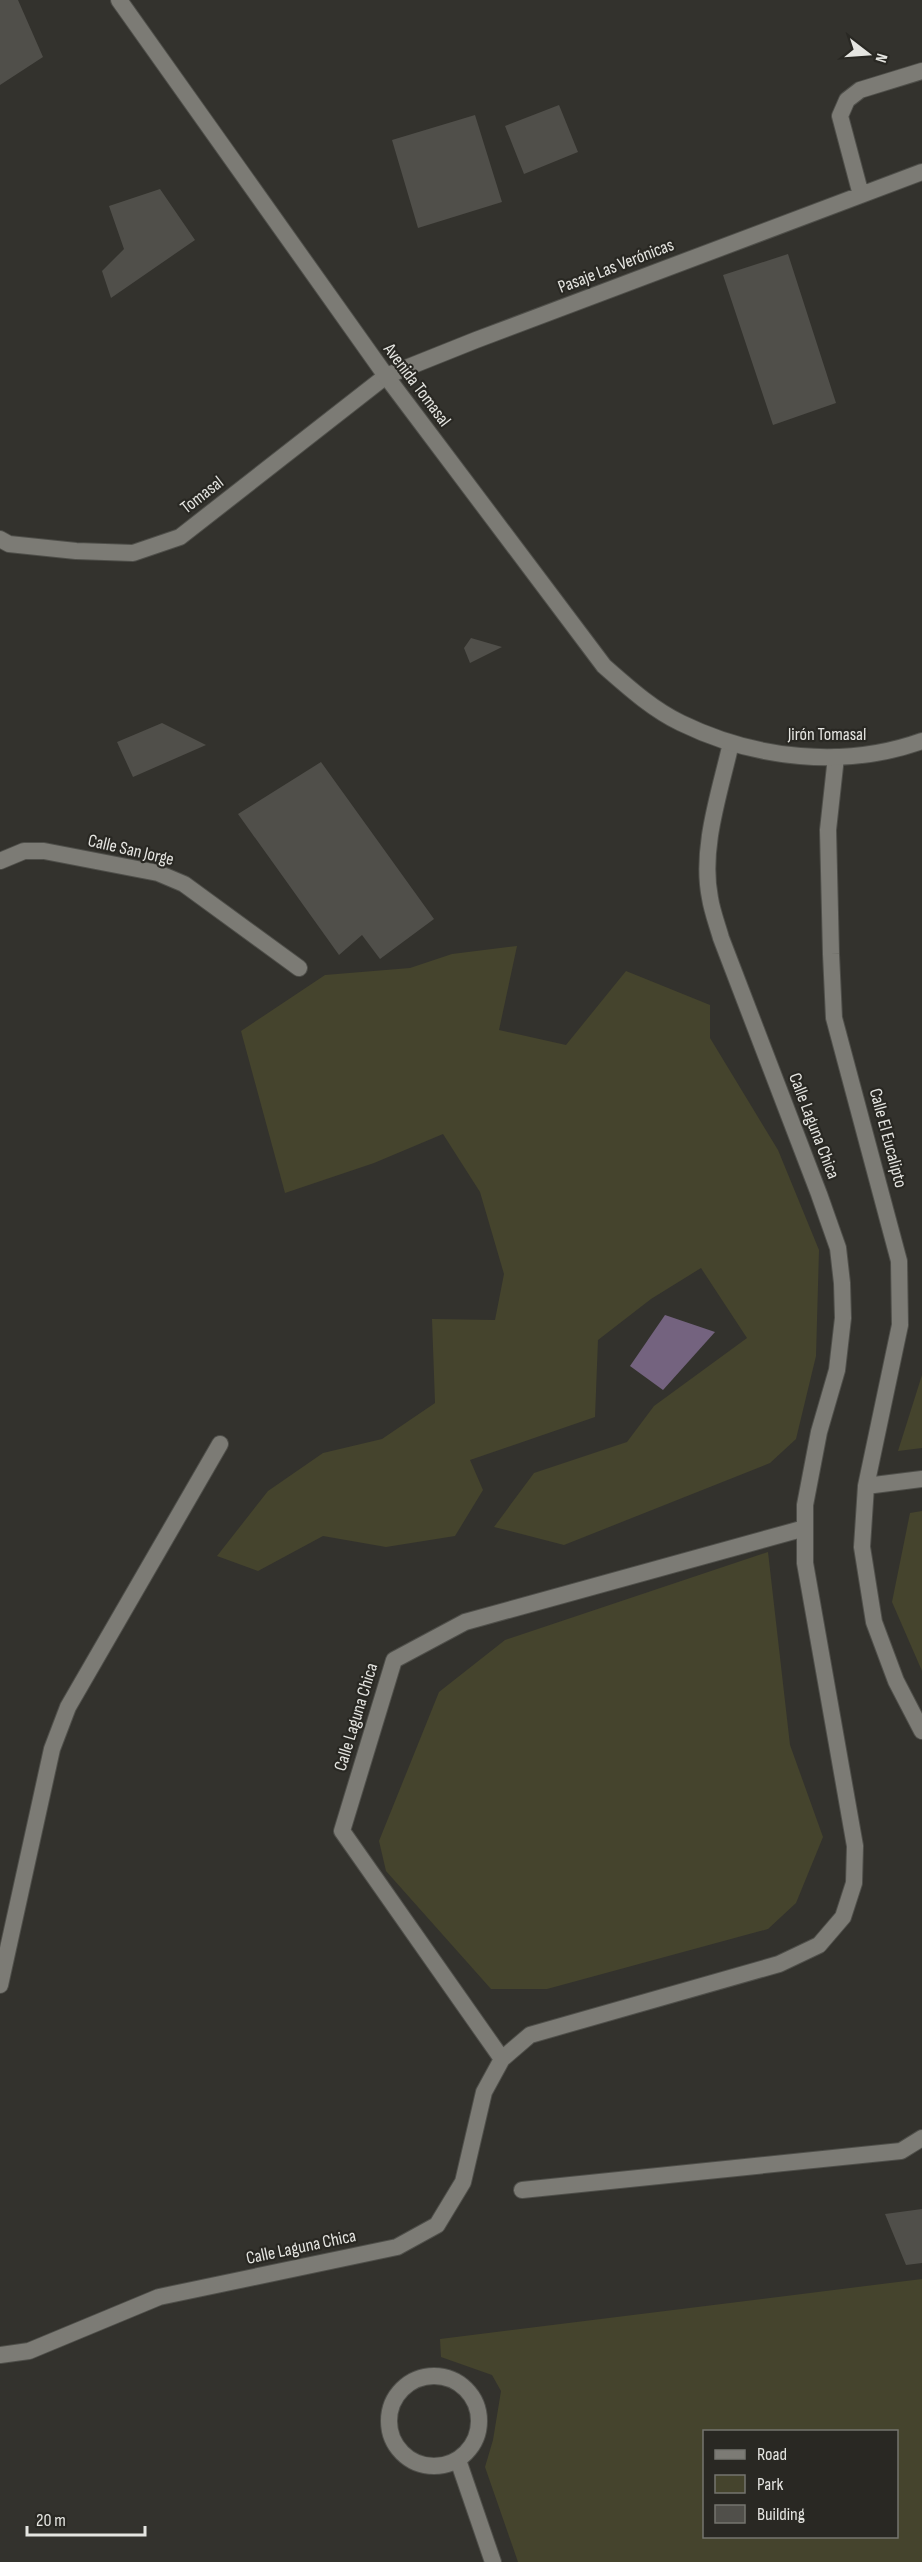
<svg xmlns="http://www.w3.org/2000/svg" width="922" height="2562" font-family="'Sofia Sans Condensed',sans-serif">
<rect width="100%" height="100%" fill="#33322d"/>
<path fill="#45442d" fill-rule="evenodd" d="M 517,946 L 499,1030 L 566,1045 L 626,971 L 710,1005 L 710,1038 L 778,1150 L 819,1250 L 816,1356 L 796,1439 L 770,1463 L 564,1545 L 494,1527 L 534,1473 L 627,1442 L 654,1406 L 747,1338 L 701,1268 L 651,1299 L 598,1340 L 595,1417 L 470,1460 L 483,1490 L 455,1536 L 386,1547 L 323,1536 L 258,1571 L 217,1556 L 268,1491 L 323,1453 L 382,1439 L 435,1403 L 432,1319 L 495,1320 L 504,1274 L 480,1192 L 443,1134 L 374,1163 L 285,1193 L 241,1031 L 325,975 L 410,968 L 452,954 Z
M 922,1375 L 922,1448 L 898,1451 Z
M 922,1511 L 922,1671 L 892,1602 L 910,1513 Z
M 768,1552 L 790,1745 L 823,1837 L 796,1903 L 768,1929 L 547,1989 L 491,1989 L 386,1871 L 379,1841 L 439,1692 L 505,1640 Z
M 922,2279 L 922,2562 L 518,2562 L 485,2467 L 493,2440 L 501,2391 L 492,2375 L 441,2357 L 440,2339 ZM 704,2432 L 896,2432 L 896,2536 L 704,2536 Z"/>
<path fill="#74637f" d="M 665,1315 L 715,1332 L 663,1390 L 630,1366 Z"/>
<path fill="#504f4a" d="M 0,0 L 18,0 L 43,57 L 0,85 Z
M 559,105 L 578,152 L 524,174 L 505,126 Z
M 475,115 L 502,202 L 418,228 L 392,140 Z
M 160,189 L 195,240 L 111,298 L 102,271 L 124,249 L 109,206 Z
M 788,254 L 836,403 L 773,425 L 723,275 Z
M 471,638 L 502,647 L 470,663 L 464,648 Z
M 162,723 L 206,745 L 133,777 L 117,742 Z
M 321,762 L 434,919 L 380,959 L 362,935 L 339,955 L 238,814 Z
M 922,2209 L 922,2263 L 906,2265 L 885,2214 Z"/>
<g fill="none" stroke-linecap="round" stroke-linejoin="round">
<defs>
<path id="minor" d="M 861,195 L 840,116 L 847,100 L 860,90 L 922,71
M 0,539 L 9,544 L 76,551 L 133,553 L 180,537 L 386,376 L 476,340 L 922,172
M 836,757 L 828,830 L 831,954 L 834,1018 L 899,1261 L 900,1325 L 866,1486 L 862,1547 L 874,1622 L 896,1681 L 922,1731
M 0,861 L 24,851 L 44,851 L 158,873 L 184,884 L 299,968
M 866,1486 L 922,1479
M 0,1985 L 52,1749 L 68,1707 L 220,1444
M 502,2059 L 342,1831 L 394,1660 L 465,1622 L 805,1528
M 522,2190 L 901,2151 L 922,2138
M 0,2355 L 29,2351 L 159,2297 L 397,2247 L 437,2225 L 463,2182 L 484,2092 L 502,2059 L 530,2035 L 779,1964 L 819,1945 L 843,1917 L 854,1883 L 855,1846 L 805,1563 L 805,1505 L 819,1432 L 837,1370 L 843,1318 L 842,1283 L 838,1248 L 819,1194 L 721,938 C 717,924 712,911 710,898 C 700,848 720,792 731,743
M389 2421a45 45 0 1 1 90 0a45 45 0 1 1-90 0Z
M 458,2460 L 493,2562"/>
<path id="tertiary" d="M 119,0 L 386,376 L 604,666 C 628,687 652,709 681,723 C 755,759 844,769 922,741"/>
</defs>
<use href="#minor" stroke="#4f4f4a" stroke-width="18"/>
<use href="#tertiary" stroke="#4f4f4a" stroke-width="18"/>
<use href="#minor" stroke="#7c7b75" stroke-width="16"/>
<use href="#tertiary" stroke="#7c7b75" stroke-width="16"/>
</g>
<g text-anchor="middle" dominant-baseline="central" stroke-width="4.5" stroke-linejoin="round" paint-order="stroke">
<g font-size="18" fill="#e5e5e1" stroke="#292823">
<text transform="translate(616 266) rotate(-21)">Pasaje Las Verónicas</text>
<text transform="translate(417 385) rotate(53)">Avenida Tomasal</text>
<text transform="translate(202 495) rotate(-38)">Tomasal</text>
<text x="827" y="734">Jirón Tomasal</text>
<text transform="translate(131 850) rotate(13)">Calle San Jorge</text>
<text transform="translate(814 1126) rotate(69)">Calle Laguna Chica</text>
<text transform="translate(888 1138) rotate(75)">Calle El Eucalipto</text>
<text transform="translate(356 1717) rotate(-73)">Calle Laguna Chica</text>
<text transform="translate(301 2247) rotate(-12)">Calle Laguna Chica</text>
</g>
</g>
<rect x="703" y="2430" width="195" height="108" fill="#292823" stroke="#74746f" stroke-width="1.5"/>
<rect x="715" y="2450" width="30" height="9" fill="#7c7b75" stroke="#74746f" stroke-width="1.5"/>
<text x="757" y="2460" font-size="18" fill="#e5e5e1">Road</text>
<rect x="715" y="2475" width="30" height="18" fill="#45442d" stroke="#74746f" stroke-width="1.5"/>
<text x="757" y="2490" font-size="18" fill="#e5e5e1">Park</text>
<rect x="715" y="2505" width="30" height="18" fill="#504f4a" stroke="#74746f" stroke-width="1.5"/>
<text x="757" y="2520" font-size="18" fill="#e5e5e1">Building</text>
<g transform="translate(868 54) rotate(107)" stroke="#292823" stroke-width="4.5" paint-order="stroke">
<path d="M0-4.5L10 22L0 15L-10 22Z" fill="#e5e5e1"/>
<text y="-9" font-size="16" font-weight="bold" text-anchor="middle" fill="#e5e5e1">N</text>
</g>
<path d="M27 2526v9h118v-9" fill="none" stroke="#e5e5e1" stroke-width="3"/>
<text x="36" y="2526" font-size="18" fill="#e5e5e1" stroke="#292823" stroke-width="4.5" paint-order="stroke">20 m</text>
</svg>
